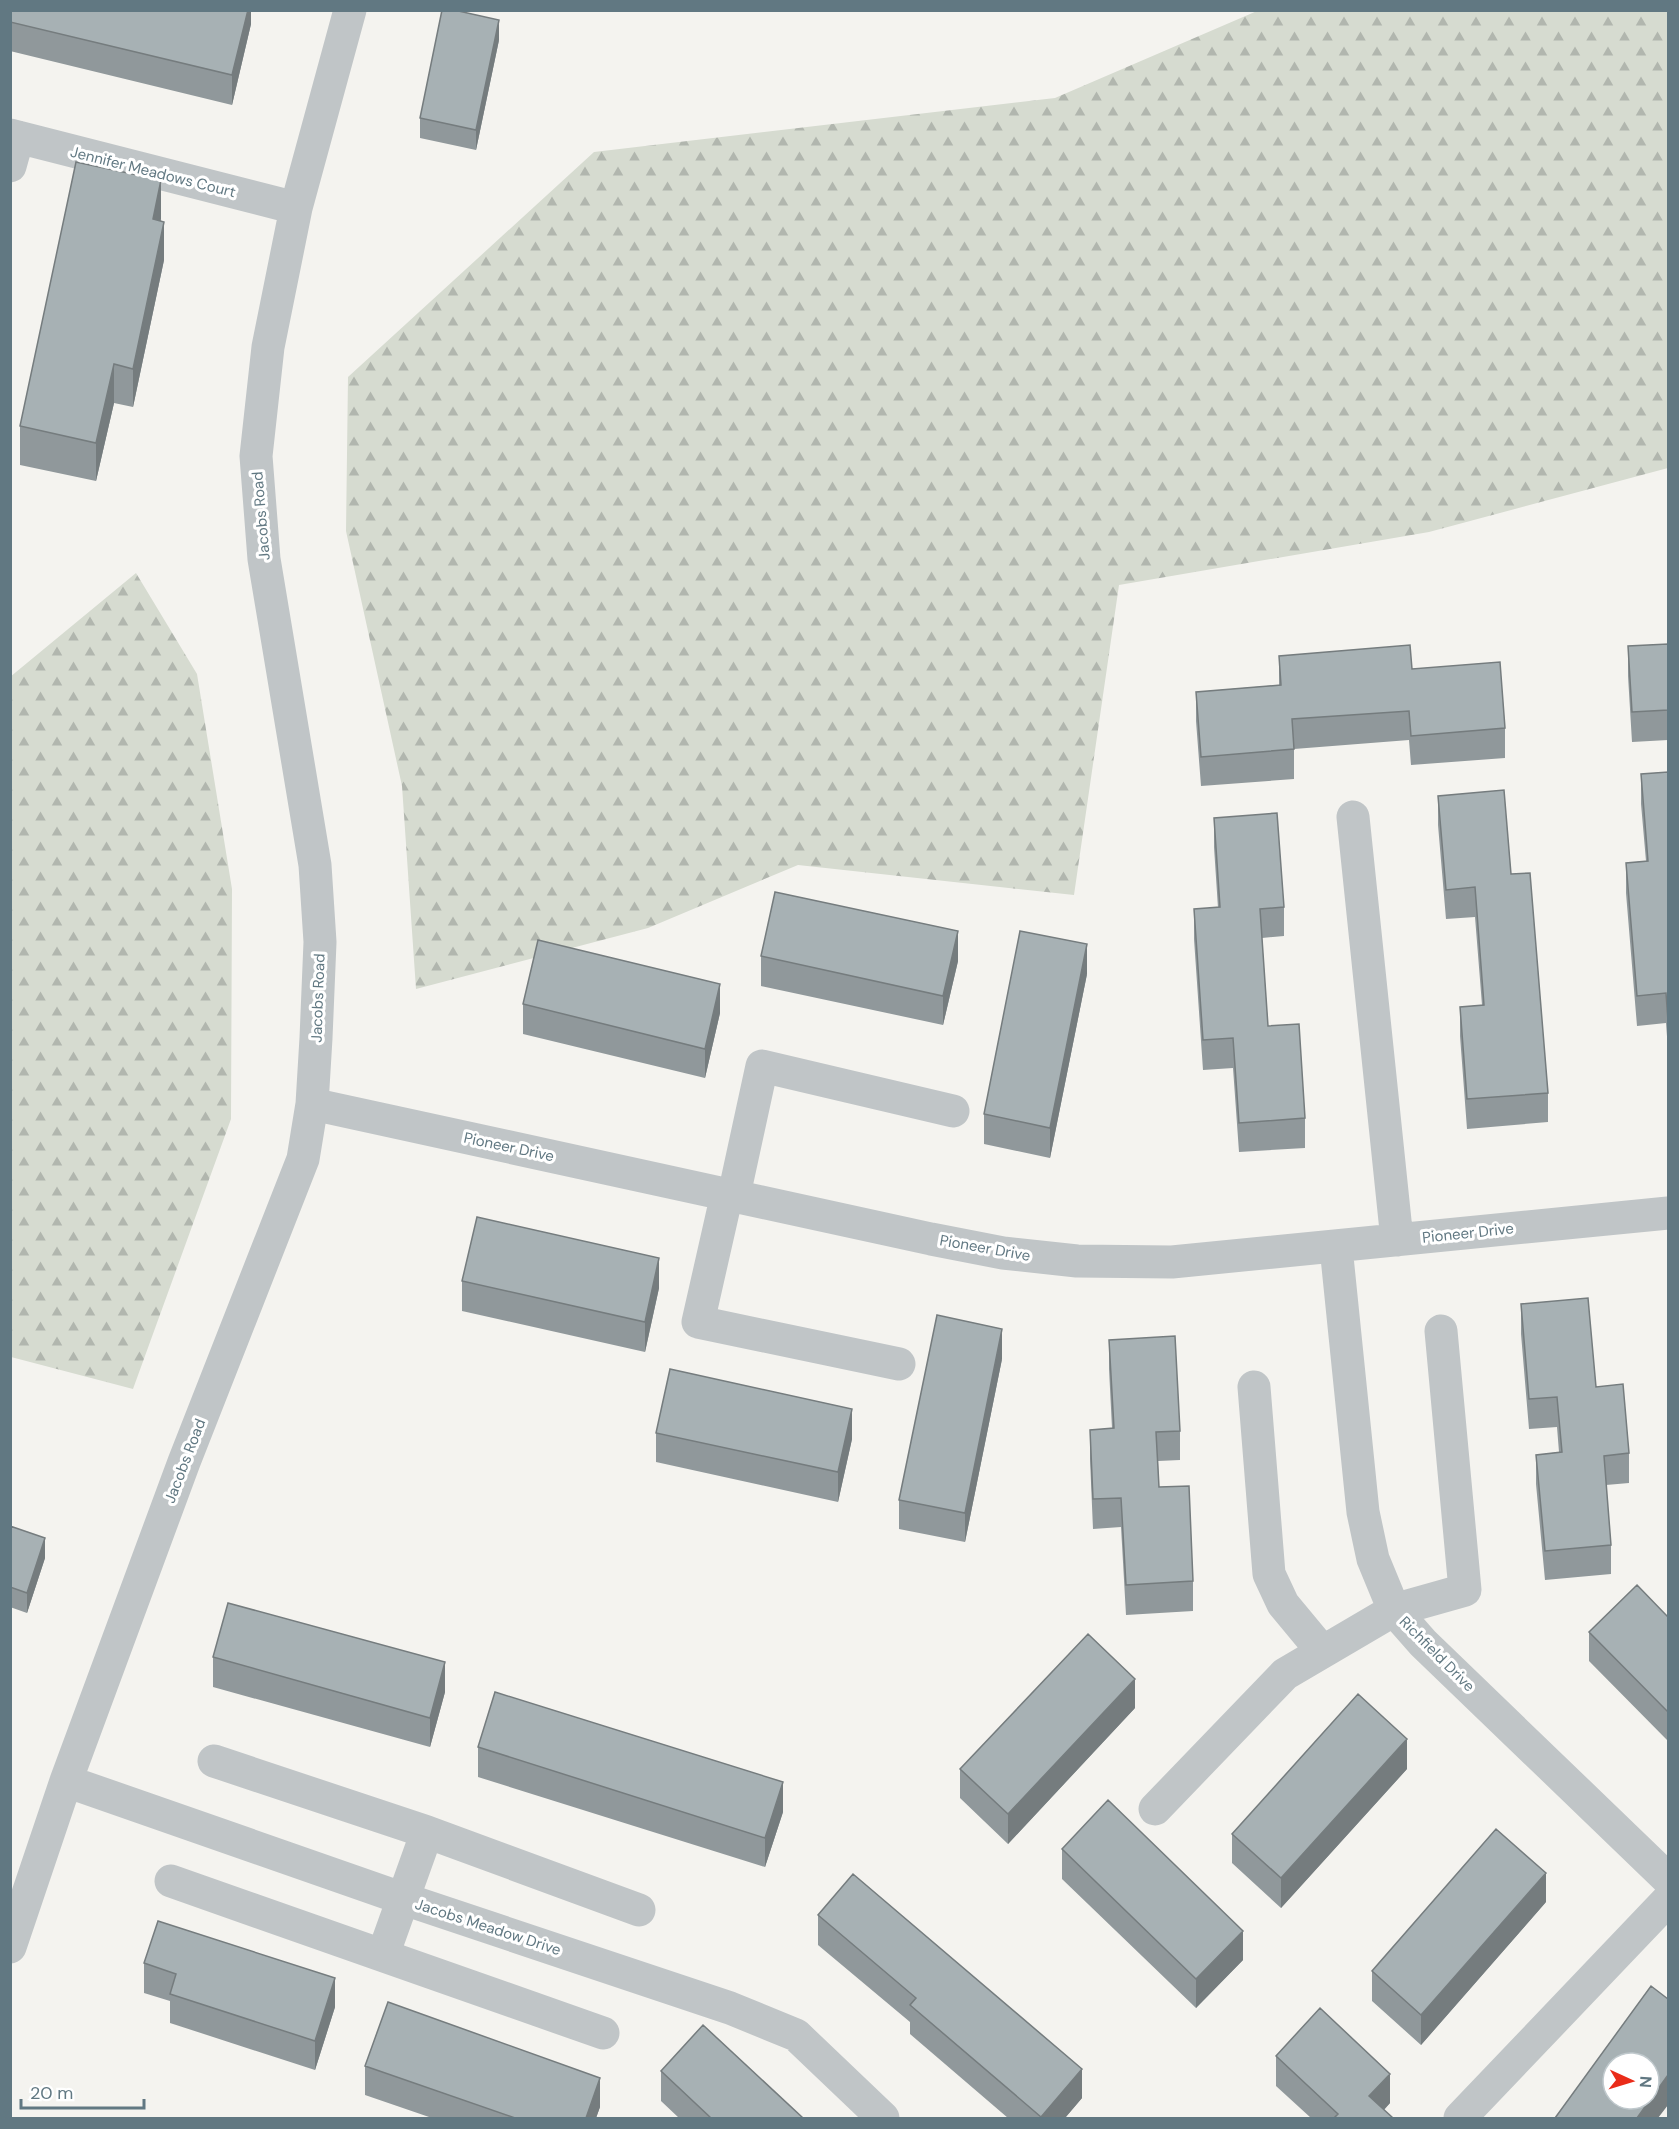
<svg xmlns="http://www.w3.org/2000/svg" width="1679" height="2129" font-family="'DM Sans',sans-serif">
<defs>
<pattern id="forest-firs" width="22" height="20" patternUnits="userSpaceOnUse" patternTransform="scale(1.5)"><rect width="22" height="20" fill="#d6dbd0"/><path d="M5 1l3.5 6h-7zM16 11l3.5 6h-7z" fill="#b1b6ae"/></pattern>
</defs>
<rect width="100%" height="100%" fill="#f4f3ef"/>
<path fill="url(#forest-firs)" d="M 1257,11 L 1668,11 L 1668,468 L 1429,532 L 1119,585 L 1074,895 L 798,865 L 648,928 L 416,989 L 402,786 L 346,531 L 348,377 L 594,152 L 1055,98 Z
M 136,573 L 197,674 L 232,889 L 231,1119 L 133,1389 L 11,1357 L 10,677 Z"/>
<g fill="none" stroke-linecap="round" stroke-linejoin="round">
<path stroke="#c0c5c7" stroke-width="33" d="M 10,135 L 296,208
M 10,166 L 18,137
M 1353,817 L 1397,1240
M 312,1104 L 931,1239 L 1003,1253 L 1077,1261 L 1172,1262 L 1668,1213
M 727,1194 L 698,1322 L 899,1364
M 734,1195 L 762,1066 L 953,1111
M 1336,1247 L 1363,1512 L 1373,1559 L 1394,1610 L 1423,1643 L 1668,1879
M 1254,1387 L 1269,1574 L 1283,1604 L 1322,1651
M 214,1761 L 427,1832 L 639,1910
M 66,1781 L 404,1899 L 730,2008 L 796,2035 L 883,2118
M 1155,1809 L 1285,1674 L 1394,1610 L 1465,1590 L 1441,1331
M 171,1881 L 603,2033
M 10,1947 L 66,1781 L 184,1462 L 303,1159 L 312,1104 L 316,1038 L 320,942 L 315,865 L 264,559 L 256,456 L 268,347 L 296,208 L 350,10
M 383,1955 L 427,1832
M 1460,2118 L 1668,1900"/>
</g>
<path fill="#90989b" d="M 10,10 L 251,10 L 251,24 L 232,105 L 10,51 Z
M 499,40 L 476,150 L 420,138 L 420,118 Z
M 161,219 L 164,260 L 133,407 L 114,403 L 96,481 L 20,465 L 20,426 Z
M 1668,644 L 1668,740 L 1632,742 L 1628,676 L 1628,646 Z
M 1279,656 L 1412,669 L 1505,728 L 1505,758 L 1411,765 L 1409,740 L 1294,749 L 1294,779 L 1201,786 L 1196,721 L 1196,692 L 1279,685 Z
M 1668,772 L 1668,1050 L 1666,1023 L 1637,1026 L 1626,893 L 1626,863 L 1646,861 L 1641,804 L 1641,774 Z
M 1438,796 L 1511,874 L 1548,1093 L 1548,1122 L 1467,1129 L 1460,1036 L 1460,1007 L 1482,1005 L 1475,917 L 1446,919 L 1438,825 Z
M 1214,818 L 1284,907 L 1284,936 L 1262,938 L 1268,1026 L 1305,1118 L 1305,1148 L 1239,1152 L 1233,1068 L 1203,1070 L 1194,939 L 1194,909 L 1218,908 L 1214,847 Z
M 761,956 L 958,961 L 943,1025 L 761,986 Z
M 1087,974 L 1050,1158 L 984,1144 L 984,1114 Z
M 523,1004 L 720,1013 L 705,1078 L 523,1034 Z
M 462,1281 L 659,1288 L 645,1352 L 462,1311 Z
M 1521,1304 L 1596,1387 L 1629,1453 L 1629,1483 L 1606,1485 L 1611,1545 L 1611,1574 L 1545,1580 L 1536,1484 L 1536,1455 L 1559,1452 L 1557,1427 L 1529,1429 L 1521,1334 Z
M 1109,1340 L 1180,1431 L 1180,1460 L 1158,1461 L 1159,1487 L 1193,1581 L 1193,1611 L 1126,1615 L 1121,1527 L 1093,1529 L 1090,1459 L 1090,1430 L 1112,1428 L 1109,1369 Z
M 1002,1359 L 965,1542 L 899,1529 L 899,1500 Z
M 656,1433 L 852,1439 L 838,1502 L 656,1462 Z
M 10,1526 L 45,1558 L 27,1613 L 10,1607 Z
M 1668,1617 L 1668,1741 L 1589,1661 L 1589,1632 Z
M 213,1657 L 445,1692 L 430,1747 L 213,1687 Z
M 1135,1708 L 1008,1844 L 960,1798 L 960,1769 Z
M 478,1747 L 783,1812 L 765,1867 L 478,1777 Z
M 1407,1769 L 1281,1908 L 1232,1863 L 1232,1834 Z
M 1062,1849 L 1243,1960 L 1196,2008 L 1062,1879 Z
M 1546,1902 L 1421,2045 L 1372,2001 L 1372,1971 Z
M 818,1915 L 1082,2098 L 1065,2118 L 1008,2118 L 910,2034 L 910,2022 L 818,1945 Z
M 144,1963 L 335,2007 L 315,2070 L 170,2023 L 170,2001 L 144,1993 Z
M 1276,2056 L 1390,2103 L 1384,2110 L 1393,2118 L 1311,2118 L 1276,2086 Z
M 365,2066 L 600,2107 L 596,2118 L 432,2118 L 365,2095 Z
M 661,2071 L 803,2118 L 679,2118 L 661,2101 Z"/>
<path fill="#757c7e" d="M 248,10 L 251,10 L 251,24 L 232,105 L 232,75 Z
M 499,20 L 499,40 L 476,150 L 476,130 Z
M 161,180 L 161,219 L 153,257 L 153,219 Z
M 164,222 L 164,260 L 133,407 L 133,369 Z
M 114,364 L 114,403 L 96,481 L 96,443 Z
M 958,931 L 958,961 L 943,1025 L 943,996 Z
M 1087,944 L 1087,974 L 1050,1158 L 1050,1128 Z
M 720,984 L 720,1013 L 705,1078 L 705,1049 Z
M 659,1258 L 659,1288 L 645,1352 L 645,1322 Z
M 1002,1329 L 1002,1359 L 965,1542 L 965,1513 Z
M 852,1409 L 852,1439 L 838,1502 L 838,1472 Z
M 45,1538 L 45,1558 L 27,1613 L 27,1593 Z
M 445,1662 L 445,1692 L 430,1747 L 430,1718 Z
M 1135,1679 L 1135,1708 L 1008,1844 L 1008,1814 Z
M 1407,1739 L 1407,1769 L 1281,1908 L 1281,1878 Z
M 783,1782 L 783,1812 L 765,1867 L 765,1838 Z
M 1546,1873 L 1546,1902 L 1421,2045 L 1421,2015 Z
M 1243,1931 L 1243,1960 L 1196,2008 L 1196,1979 Z
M 335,1978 L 335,2007 L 315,2070 L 315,2041 Z
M 1082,2069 L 1082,2098 L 1065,2118 L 1041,2118 L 1041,2117 Z
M 1390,2074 L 1390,2103 L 1376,2118 L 1369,2096 Z
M 1668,2075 L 1668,2105 L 1658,2118 L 1637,2118 Z
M 600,2078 L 600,2107 L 596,2118 L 586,2118 Z"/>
<path fill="#a7b1b4" stroke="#757c7e" stroke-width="1.5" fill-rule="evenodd" d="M 10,10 L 248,10 L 232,75 L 10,22 Z
M 442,10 L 454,10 L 499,20 L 476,130 L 420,118 Z
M 76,162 L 161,180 L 153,219 L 164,222 L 133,369 L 114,364 L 96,443 L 20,426 Z
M 1668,644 L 1668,710 L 1632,712 L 1628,646 Z
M 1410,645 L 1412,669 L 1500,662 L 1505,728 L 1411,736 L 1409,711 L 1292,719 L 1294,749 L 1201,757 L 1196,692 L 1281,685 L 1279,656 Z
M 1668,772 L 1668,1021 L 1666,993 L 1637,996 L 1626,863 L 1648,861 L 1641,774 Z
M 1504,790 L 1511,874 L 1530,873 L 1548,1093 L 1467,1099 L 1460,1007 L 1484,1005 L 1475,887 L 1446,890 L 1438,796 Z
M 1277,813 L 1284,907 L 1260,909 L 1268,1026 L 1299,1024 L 1305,1118 L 1239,1123 L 1233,1038 L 1203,1040 L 1194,909 L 1220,907 L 1214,818 Z
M 775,892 L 958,931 L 943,996 L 761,956 Z
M 1020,931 L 1087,944 L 1050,1128 L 984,1114 Z
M 538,940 L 720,984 L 705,1049 L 523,1004 Z
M 477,1217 L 659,1258 L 645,1322 L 462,1281 Z
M 1588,1298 L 1596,1387 L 1623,1384 L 1629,1453 L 1604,1456 L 1611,1545 L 1545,1551 L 1536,1455 L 1562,1452 L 1557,1397 L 1529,1399 L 1521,1304 Z
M 937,1315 L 1002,1329 L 965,1513 L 899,1500 Z
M 1175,1336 L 1180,1431 L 1156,1432 L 1159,1487 L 1189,1486 L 1193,1581 L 1126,1585 L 1121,1498 L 1093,1499 L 1090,1430 L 1114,1428 L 1109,1340 Z
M 670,1369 L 852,1409 L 838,1472 L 656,1433 Z
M 10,1526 L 45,1538 L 27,1593 L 10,1587 Z
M 1637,1585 L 1668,1617 L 1668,1712 L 1589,1632 Z
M 228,1603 L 445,1662 L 430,1718 L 213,1657 Z
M 1088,1634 L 1135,1679 L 1008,1814 L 960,1769 Z
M 495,1692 L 783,1782 L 765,1838 L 478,1747 Z
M 1358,1694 L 1407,1739 L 1281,1878 L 1232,1834 Z
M 1108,1800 L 1243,1931 L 1196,1979 L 1062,1849 Z
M 1496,1829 L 1546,1873 L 1421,2015 L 1372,1971 Z
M 853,1874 L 1082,2069 L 1041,2117 L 910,2005 L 916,1998 L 818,1915 Z
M 158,1921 L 335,1978 L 315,2041 L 170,1994 L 176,1974 L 144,1963 Z
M 1651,1986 L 1668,1999 L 1668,2075 L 1637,2118 L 1555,2118 ZM 1613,2063 L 1649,2063 L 1649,2099 L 1613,2099 Z
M 388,2002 L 600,2078 L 586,2118 L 515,2118 L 365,2066 Z
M 1320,2008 L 1390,2074 L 1369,2096 L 1393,2118 L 1334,2118 L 1338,2114 L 1276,2056 Z
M 703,2025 L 803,2118 L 711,2118 L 661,2071 Z"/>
<g text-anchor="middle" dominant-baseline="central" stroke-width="6" stroke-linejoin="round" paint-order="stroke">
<g font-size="15" fill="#617882" stroke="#fff">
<text transform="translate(153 172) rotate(14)">Jennifer Meadows Court</text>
<text transform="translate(261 516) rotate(-95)">Jacobs Road</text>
<text transform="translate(318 998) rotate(-88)">Jacobs Road</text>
<text transform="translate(509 1147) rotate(12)">Pioneer Drive</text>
<text transform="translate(1468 1233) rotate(-6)">Pioneer Drive</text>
<text transform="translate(985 1248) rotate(10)">Pioneer Drive</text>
<text transform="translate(185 1461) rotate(-69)">Jacobs Road</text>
<text transform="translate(1437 1654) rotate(45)">Richfield Drive</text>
<text transform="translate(488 1927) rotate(18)">Jacobs Meadow Drive</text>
</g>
</g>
<rect width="1679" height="2129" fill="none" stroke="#617882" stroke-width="24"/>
<g transform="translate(1631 2081) rotate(94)"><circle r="28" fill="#ffffff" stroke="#c0c9cd" stroke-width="1.5"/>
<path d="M0-4.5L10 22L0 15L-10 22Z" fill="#ea2c19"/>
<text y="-9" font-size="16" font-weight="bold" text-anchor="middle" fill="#617882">N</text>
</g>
<path d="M21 2099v9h123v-9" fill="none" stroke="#617882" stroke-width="3"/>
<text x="30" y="2099" font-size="18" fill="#617882" stroke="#ffffff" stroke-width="4.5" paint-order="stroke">20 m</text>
</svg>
